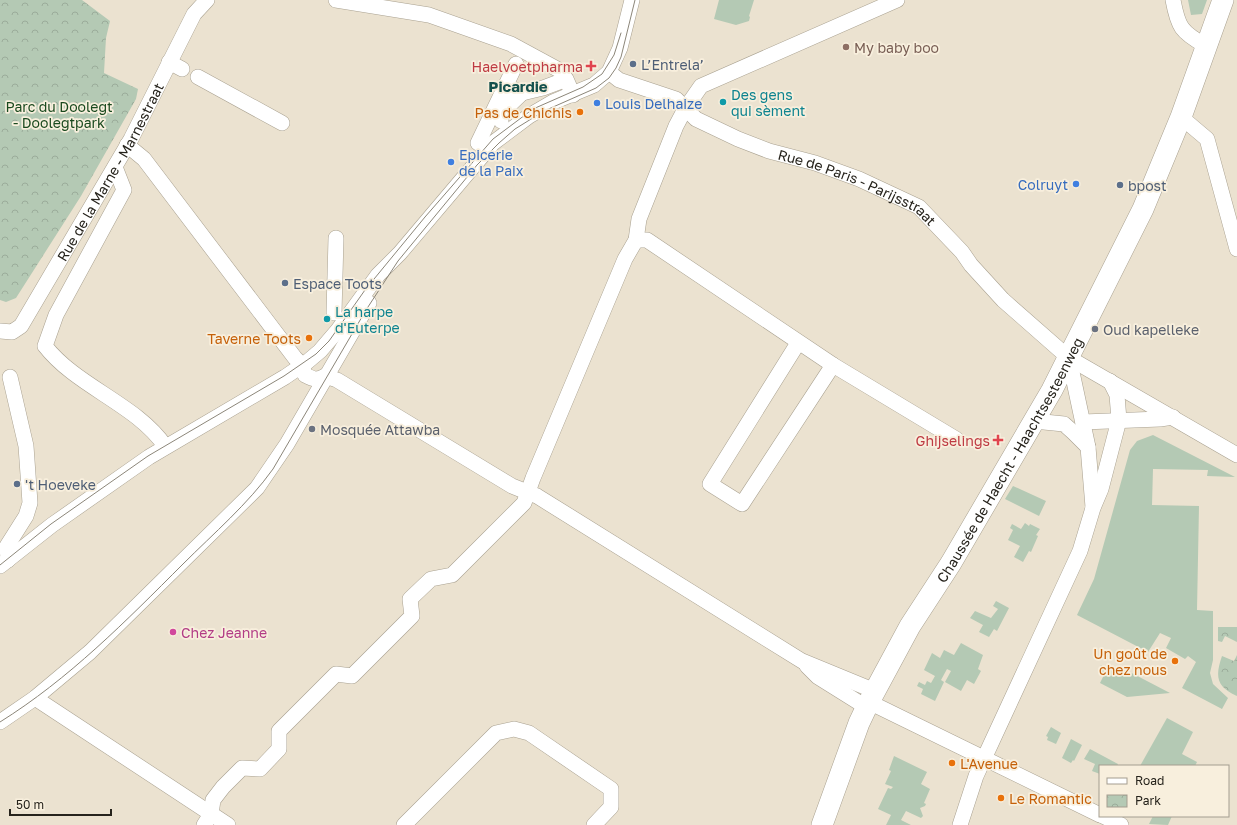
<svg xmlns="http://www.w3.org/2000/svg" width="1237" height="825" font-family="'Golos Text',sans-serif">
<defs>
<pattern id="park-crowns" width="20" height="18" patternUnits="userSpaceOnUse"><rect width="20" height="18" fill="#b4c9b4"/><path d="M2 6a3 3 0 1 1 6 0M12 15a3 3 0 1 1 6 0" fill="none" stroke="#9bac9a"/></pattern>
</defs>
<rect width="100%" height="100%" fill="#ebe2d0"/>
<path fill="#b4c9b4" d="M 719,0 L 754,0 L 749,16 L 750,17 L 749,21 L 736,25 L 714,19 Z
M 1188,0 L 1207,0 L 1202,14 L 1191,15 Z
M 1153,435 L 1235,477 L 1207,476 L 1208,470 L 1153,469 L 1152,505 L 1199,506 L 1197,610 L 1213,611 L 1213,660 L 1210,673 L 1213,684 L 1228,698 L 1222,709 L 1182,688 L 1196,662 L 1188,656 L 1185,659 L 1166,648 L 1171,638 L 1160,633 L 1148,652 L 1077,615 L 1094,579 L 1130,450 L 1137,441 Z
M 1013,486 L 1046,501 L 1039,516 L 1005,499 Z
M 1025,523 L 1029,526 L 1030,524 L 1040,529 L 1036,535 L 1038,536 L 1031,552 L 1029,551 L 1023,562 L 1014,557 L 1020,546 L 1008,540 L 1013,530 L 1010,528 L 1012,524 L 1021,529 Z
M 996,601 L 1009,608 L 997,631 L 994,629 L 989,637 L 979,632 L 983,625 L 970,618 L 975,611 L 991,618 L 998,609 L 993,606 Z
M 961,643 L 983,655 L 978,669 L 981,671 L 974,684 L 967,680 L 961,691 L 945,682 L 951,671 L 947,669 L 941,680 L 944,682 L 935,701 L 921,694 L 923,689 L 917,686 L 919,682 L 925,685 L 927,681 L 931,683 L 935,676 L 924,670 L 932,653 L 940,658 L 944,650 L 954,655 Z
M 1101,665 L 1118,674 L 1122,668 L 1170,693 L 1127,697 L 1100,683 L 1104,675 L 1098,672 Z
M 1167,718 L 1193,732 L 1182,754 L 1197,762 L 1195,766 L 1140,766 Z
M 1051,727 L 1061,733 L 1056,744 L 1047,740 L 1048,737 L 1046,736 Z
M 1071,739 L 1082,745 L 1074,761 L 1073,760 L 1071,763 L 1062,758 Z
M 1090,749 L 1118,764 L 1117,766 L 1100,766 L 1100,774 L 1092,771 L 1095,764 L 1084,759 Z
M 894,756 L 927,772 L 921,784 L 930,789 L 924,803 L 926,804 L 925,806 L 920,808 L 923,816 L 921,818 L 906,811 L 901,820 L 911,825 L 886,825 L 891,815 L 878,809 L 888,788 L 891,789 L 893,787 L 885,784 L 891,771 L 889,770 Z
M 1153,816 L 1172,816 L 1168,825 L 1149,824 Z"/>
<path fill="url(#park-crowns)" d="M 0,0 L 82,0 L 110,21 L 106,38 L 104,73 L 138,89 L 136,99 L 81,196 L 16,298 L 6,302 L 0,300 Z
M 1218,627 L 1237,627 L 1237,642 L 1225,636 L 1222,642 L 1218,641 Z
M 1237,655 L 1237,696 C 1216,687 1215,676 1222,656 L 1234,661 Z"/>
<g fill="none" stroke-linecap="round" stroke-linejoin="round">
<defs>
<g id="street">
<path d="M 336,0 L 429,15 L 511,44 L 559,70 L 566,79 L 573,95"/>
<path d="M 1173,0 C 1178,27 1181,32 1206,46"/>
<path d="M 169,62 L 182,69"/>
<path id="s1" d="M 609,72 L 619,80 L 676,99 L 696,119 L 738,139 L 769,151 L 815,163 L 859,179 L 919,207 L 962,252 L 971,265 L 1003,300 L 1069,358 L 1237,455"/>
<path d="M 198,77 L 282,123"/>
<path d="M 505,86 L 522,93 L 543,88 L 559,82"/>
<path d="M 1181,117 L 1207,139 L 1237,249"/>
<path d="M 501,121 L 498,116 L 522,93"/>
<path d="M 478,143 L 516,64"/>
<path d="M 127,145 L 144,159 L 295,358 L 302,365 L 305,375 C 313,379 316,381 325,376 L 337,380 L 512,486 L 537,496 L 802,661 L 875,691"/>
<path d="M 115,167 L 124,190 L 56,315 L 45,346 C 77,387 136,404 165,446"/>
<path d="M 636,240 L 647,240 L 833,365 L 956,439"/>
<path d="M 334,313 L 336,238"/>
<path id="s2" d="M 0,331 L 12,332 L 21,326 L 131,139 L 194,14 L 207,0"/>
<path d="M 798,343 L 710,484 L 742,504 L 833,365"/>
<path d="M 1069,358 L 1088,447 L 1093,507"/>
<path d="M 1034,421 L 1064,424 L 1074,433 L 1088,447"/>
<path d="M 1083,422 L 1160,419 L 1173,417"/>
<path d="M 8,560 L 7,546 L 26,516 L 30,503 L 26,446 L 10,377"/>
<path d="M 0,566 L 52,525 L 149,457 L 285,377 L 307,362 L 320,351 L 338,330 L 378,275 L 400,253 L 493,143 L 529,116 L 553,102 L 594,85 L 609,72 L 620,48 L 632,0"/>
<path d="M 807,666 L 818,677 L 866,707"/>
<path d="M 35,698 L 228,825"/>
<path d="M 869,702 L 1100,815"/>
<path d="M 0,722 L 35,698 L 90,652 L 257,488 L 287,444 L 369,303"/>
<path d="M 1103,816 L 1121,825"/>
<path d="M 204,825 L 211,814 L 213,800 L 223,787 L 242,768 L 260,769 L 279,749 L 279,731 L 336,674 L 352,676 L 412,616 L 410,599 L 431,579 L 452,575 L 524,503 L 533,478 L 625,259 L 636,240 L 639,219 L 676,126 L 685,109 L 701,86 L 897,0"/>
<path d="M 404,825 L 496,733 L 514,729 L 529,733 L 611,789 L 611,807 L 594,825"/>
<path d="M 960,825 L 976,776 L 1080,551 L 1093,508 L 1101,489 L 1119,420 L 1117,395 L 1110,381"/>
</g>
<g id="secondary">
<path id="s3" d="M 822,825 L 859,723 L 869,702 L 910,626 L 951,563 L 1052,390 L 1143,209 L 1181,117 L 1223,0"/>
</g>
</defs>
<use href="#street" stroke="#a9a190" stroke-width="16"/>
<use href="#secondary" stroke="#a9a190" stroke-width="22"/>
<use href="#street" stroke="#fff" stroke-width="15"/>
<use href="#secondary" stroke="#fff" stroke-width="21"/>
<path stroke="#8c8679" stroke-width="1" d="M 0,565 L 51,524 L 148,456 L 284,376 L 316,354 L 329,341 L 365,290 L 425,217 L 493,139 L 533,109 L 583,87 L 602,74 L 614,55 L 621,33
M 0,722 C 69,679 126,621 183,564 C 214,533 248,504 273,469 L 366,310 L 398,261 L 477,165 L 499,143 L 515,129 L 544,111 L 596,88 L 609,78 L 616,68 L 621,57 L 635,0"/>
</g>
<circle fill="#8d6e63" stroke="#f8efdd" stroke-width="1.5" cx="846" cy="47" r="4"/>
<g fill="#5c6f8a" stroke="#f8efdd" stroke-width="1.5">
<circle cx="633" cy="64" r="4"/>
<circle cx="1120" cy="185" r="4"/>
<circle cx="285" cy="283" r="4"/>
<circle cx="17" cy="484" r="4"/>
</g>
<g fill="#e0444e" stroke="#f8efdd" stroke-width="1.5">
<path d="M589 60h4v4h4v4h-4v4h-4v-4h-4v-4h4z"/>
<path d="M996 434h4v4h4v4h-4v4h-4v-4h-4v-4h4z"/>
</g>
<g fill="#0f9aa8" stroke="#f8efdd" stroke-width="1.5">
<circle cx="723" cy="102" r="4"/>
<circle cx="327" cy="319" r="4"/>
</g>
<g fill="#3f7fe0" stroke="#f8efdd" stroke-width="1.5">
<circle cx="597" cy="103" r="4"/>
<circle cx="451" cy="162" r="4"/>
<circle cx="1076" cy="184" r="4"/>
</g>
<g fill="#e8710a" stroke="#f8efdd" stroke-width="1.5">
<circle cx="580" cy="112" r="4"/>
<circle cx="309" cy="338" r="4"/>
<circle cx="1175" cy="661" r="4"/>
<circle cx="952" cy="763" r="4"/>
<circle cx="1001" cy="798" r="4"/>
</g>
<g fill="#6b7280" stroke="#f8efdd" stroke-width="1.5">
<circle cx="1095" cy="329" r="4"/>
<circle cx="312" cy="429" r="4"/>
</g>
<circle fill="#d1479c" stroke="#f8efdd" stroke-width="1.5" cx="173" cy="632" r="4"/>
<g text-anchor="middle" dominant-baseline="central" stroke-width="3.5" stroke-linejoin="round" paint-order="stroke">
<g font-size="14" fill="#785e54" stroke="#f8efdd" text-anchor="start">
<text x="854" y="47">My baby boo</text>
</g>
<g font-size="14" fill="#4e5e75" stroke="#f8efdd" text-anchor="start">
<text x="641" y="64">L’Entrela’</text>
<text x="1128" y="185">bpost</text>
<text x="293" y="283">Espace Toots</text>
<text x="25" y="484">'t Hoeveke</text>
</g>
<g font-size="14" fill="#be3a42" stroke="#f8efdd" text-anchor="end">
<text x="583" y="66">Haelvoetpharma</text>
<text x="990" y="440">Ghijselings</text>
</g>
<g font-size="14" fill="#0d838f" stroke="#f8efdd" text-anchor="start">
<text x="731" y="94">Des gens<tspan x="731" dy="16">qui sèment</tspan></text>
<text x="335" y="311">La harpe<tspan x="335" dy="16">d'Euterpe</tspan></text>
</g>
<g font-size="14" fill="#366cbe" stroke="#f8efdd" text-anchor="start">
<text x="605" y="103">Louis Delhaize</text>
<text x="459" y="154">Epicerie<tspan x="459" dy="16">de la Paix</tspan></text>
<text x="1068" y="184" text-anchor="end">Colruyt</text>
</g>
<g font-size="14" fill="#19491e" stroke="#f8efdd">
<text x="59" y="106">Parc du Doolegt<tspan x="59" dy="16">- Doolegtpark</tspan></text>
</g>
<g font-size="14" fill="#c56008" stroke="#f8efdd" text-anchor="end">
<text x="572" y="112">Pas de Chichis</text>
<text x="301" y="338">Taverne Toots</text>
<text x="1167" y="653">Un goût de<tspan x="1167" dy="16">chez nous</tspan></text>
<text x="960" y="763" text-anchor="start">L'Avenue</text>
<text x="1009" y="798" text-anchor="start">Le Romantic</text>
</g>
<g font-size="14" fill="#26231c" stroke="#f8efdd">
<text stroke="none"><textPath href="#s2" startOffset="201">Rue de la Marne - Marnestraat</textPath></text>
<text stroke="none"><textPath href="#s1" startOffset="277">Rue de Paris - Parijsstraat</textPath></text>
<text stroke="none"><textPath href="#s3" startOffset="412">Chaussée de Haecht - Haachtsesteenweg</textPath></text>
</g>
<g font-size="14" fill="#5b616d" stroke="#f8efdd" text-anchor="start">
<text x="1103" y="329">Oud kapelleke</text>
<text x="320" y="429">Mosquée Attawba</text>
</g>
<g font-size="14" fill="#b23c85" stroke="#f8efdd" text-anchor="start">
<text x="181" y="632">Chez Jeanne</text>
</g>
<g font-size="15" font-weight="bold" fill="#15514d" stroke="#f8efdd">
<text x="518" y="86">Picardie</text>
</g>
</g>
<rect x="1099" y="765" width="130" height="52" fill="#f8efdd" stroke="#a49d90"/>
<rect x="1107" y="778" width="20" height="6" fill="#ffffff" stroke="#a49d90"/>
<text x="1135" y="785" font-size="12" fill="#26231c">Road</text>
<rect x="1107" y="795" width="20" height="12" fill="url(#park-crowns)" stroke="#a49d90"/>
<text x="1135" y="805" font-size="12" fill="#26231c">Park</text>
<path d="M10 809v6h101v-6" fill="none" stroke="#26231c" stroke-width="2"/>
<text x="16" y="809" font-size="12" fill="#26231c" stroke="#f8efdd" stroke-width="3" paint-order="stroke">50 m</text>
</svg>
